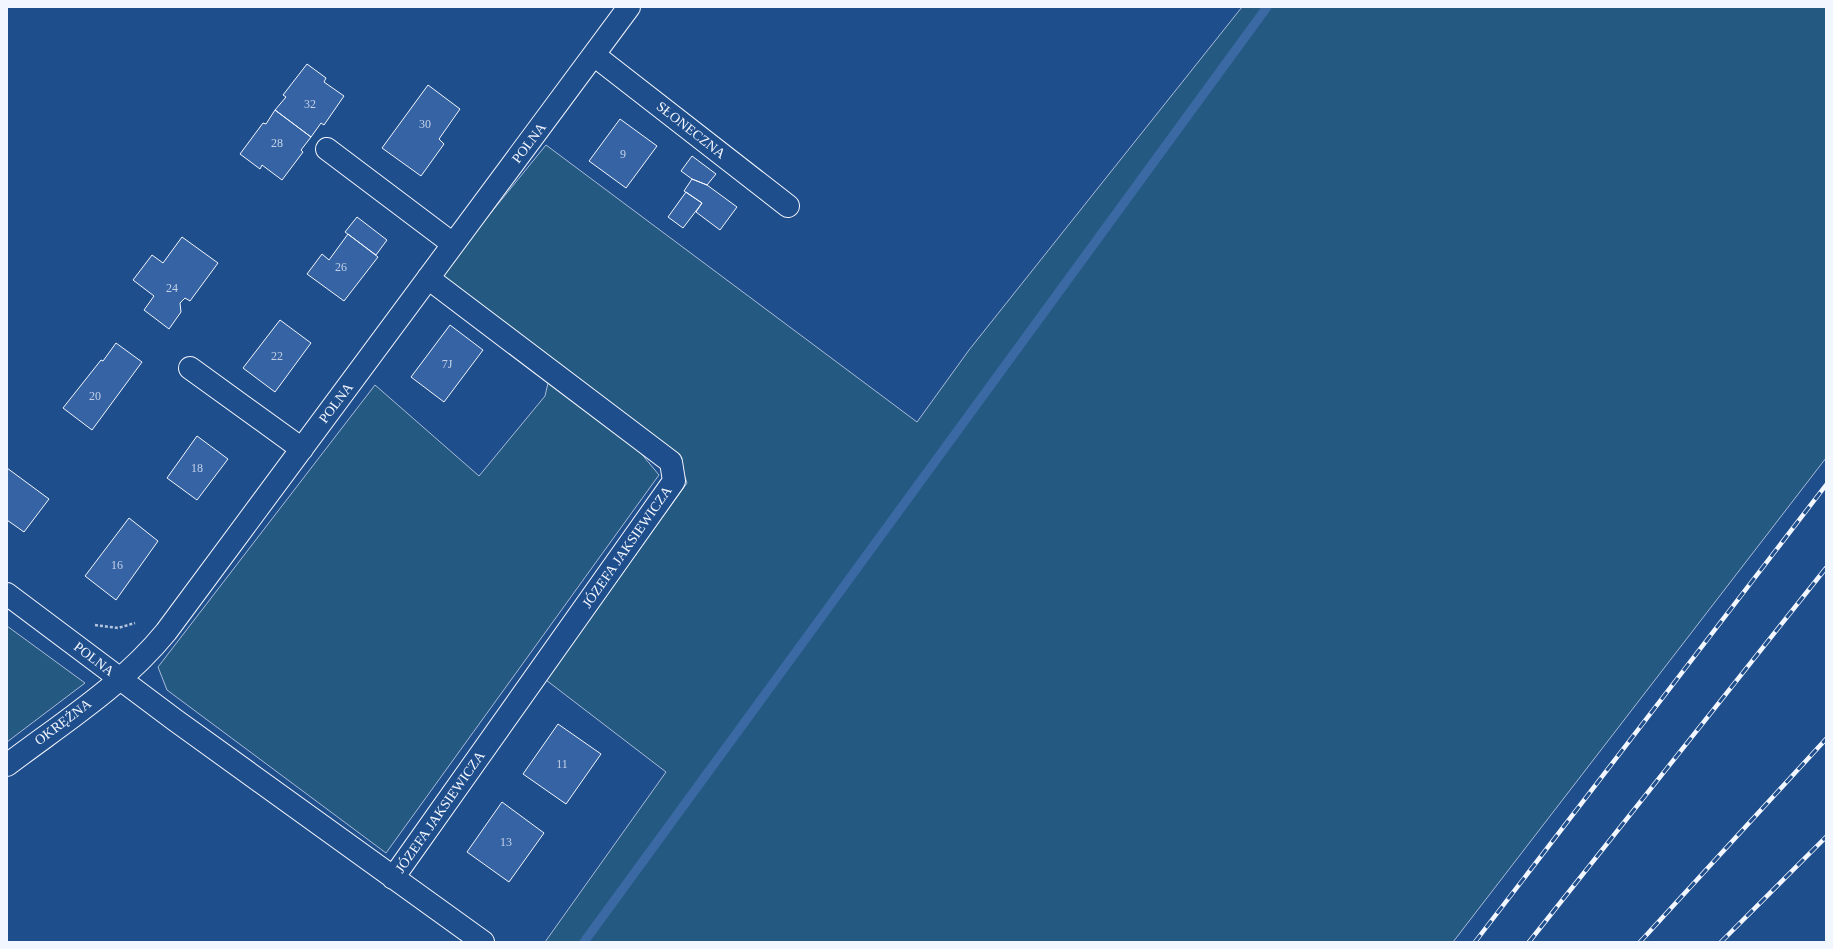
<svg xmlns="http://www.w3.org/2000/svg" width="1833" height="949" font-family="Georgia,serif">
<rect width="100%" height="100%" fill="#1f4e8c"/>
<path fill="#245a82" stroke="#a8bbd7" d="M 1242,7 L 1826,7 L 1826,458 L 1453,942 L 545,942 L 666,772 L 546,680 L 687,483 L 678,456 L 441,274 L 546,145 L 917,422 L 969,350 Z
M 548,383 L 640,452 L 659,475 L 386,853 L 167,690 L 158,667 L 375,385 L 479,476 L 545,396 Z
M 7,626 L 85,683 L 7,742 Z"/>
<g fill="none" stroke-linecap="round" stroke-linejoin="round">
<path stroke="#3b69a3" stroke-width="9" d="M 584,942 L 1267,7"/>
</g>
<path fill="#3563a3" stroke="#f2f6ff" d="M 307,64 L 326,78 L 324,82 L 344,96 L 324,125 L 321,123 L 311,137 L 275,110 L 286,97 L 283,95 Z
M 428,85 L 460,109 L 439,139 L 444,144 L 421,176 L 382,148 Z
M 275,110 L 311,137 L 301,150 L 303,152 L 282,180 L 262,165 L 260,169 L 240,154 L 263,123 L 266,124 Z
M 620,119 L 657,146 L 626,188 L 589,161 Z
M 692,156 L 716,174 L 707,185 L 692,179 L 681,171 Z
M 692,179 L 707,185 L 737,207 L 720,230 L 696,212 L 702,203 L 684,191 Z
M 686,192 L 702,203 L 683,228 L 668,217 Z
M 357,217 L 387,240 L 376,255 L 345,232 Z
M 348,234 L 378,257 L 344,301 L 307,274 L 322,254 L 329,260 Z
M 182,237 L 218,263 L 190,301 L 185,298 L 180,303 L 181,312 L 169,329 L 144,310 L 154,296 L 133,280 L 152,255 L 163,263 Z
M 280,320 L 311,343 L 275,392 L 243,368 Z
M 450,325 L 483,350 L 444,402 L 411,377 Z
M 116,343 L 142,362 L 92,430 L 63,408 L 101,360 L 103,361 Z
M 197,436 L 228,459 L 197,500 L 167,478 Z
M 7,468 L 49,499 L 24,532 L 7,520 Z
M 129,518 L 158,541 L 116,600 L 85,576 Z
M 558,724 L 601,754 L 566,804 L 523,774 Z
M 502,802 L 544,833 L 509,882 L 467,852 Z"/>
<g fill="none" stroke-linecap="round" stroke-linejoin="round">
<defs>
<path id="minor" d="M 594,55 L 788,206
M 327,149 L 453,244
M 190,368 L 302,449
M 7,594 L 175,720 L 483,942
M 7,765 C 61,724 122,686 166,632 L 629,7
M 393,878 L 674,481 L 671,462 L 428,278"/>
</defs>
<use href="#minor" stroke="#f2f6ff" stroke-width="24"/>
<path stroke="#b3c4dc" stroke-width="2.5" stroke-dasharray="3 2" stroke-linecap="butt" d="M 95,625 L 118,628 L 135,623"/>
<use href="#minor" stroke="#1f4e8c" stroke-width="22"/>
<defs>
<path id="rail" d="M 1475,942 L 1826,485
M 1529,942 L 1826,568
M 1640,942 L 1826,739
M 1721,942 L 1826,837"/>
</defs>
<use href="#rail" stroke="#f2f6ff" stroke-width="4.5"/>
<use href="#rail" stroke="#1f4e8c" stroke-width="3" stroke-dasharray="9" stroke-linecap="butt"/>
</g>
<g text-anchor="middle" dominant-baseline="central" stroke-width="3" stroke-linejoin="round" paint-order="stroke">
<g font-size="12" fill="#c3d1e8">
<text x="310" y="104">32</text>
<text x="425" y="124">30</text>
<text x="277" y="143">28</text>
<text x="623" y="154">9</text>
<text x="341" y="267">26</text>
<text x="172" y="288">24</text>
<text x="277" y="356">22</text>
<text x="447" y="364">7J</text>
<text x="95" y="396">20</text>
<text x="197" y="468">18</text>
<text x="117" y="565">16</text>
<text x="562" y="764">11</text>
<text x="506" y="842">13</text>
</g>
<g font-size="14" fill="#f2f6ff" stroke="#1f4e8c">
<text transform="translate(691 130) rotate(38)">SŁONECZNA</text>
<text transform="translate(529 143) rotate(-53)">POLNA</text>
<text transform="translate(336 403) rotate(-53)">POLNA</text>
<text transform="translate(627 547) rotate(-55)">JÓZEFA JAKSIEWICZA</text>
<text transform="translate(94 659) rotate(37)">POLNA</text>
<text transform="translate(63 722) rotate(-37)">OKRĘŻNA</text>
<text transform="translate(440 812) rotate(-55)">JÓZEFA JAKSIEWICZA</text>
</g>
</g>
<rect width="1833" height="949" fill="none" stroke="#f2f6ff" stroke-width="16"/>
</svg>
